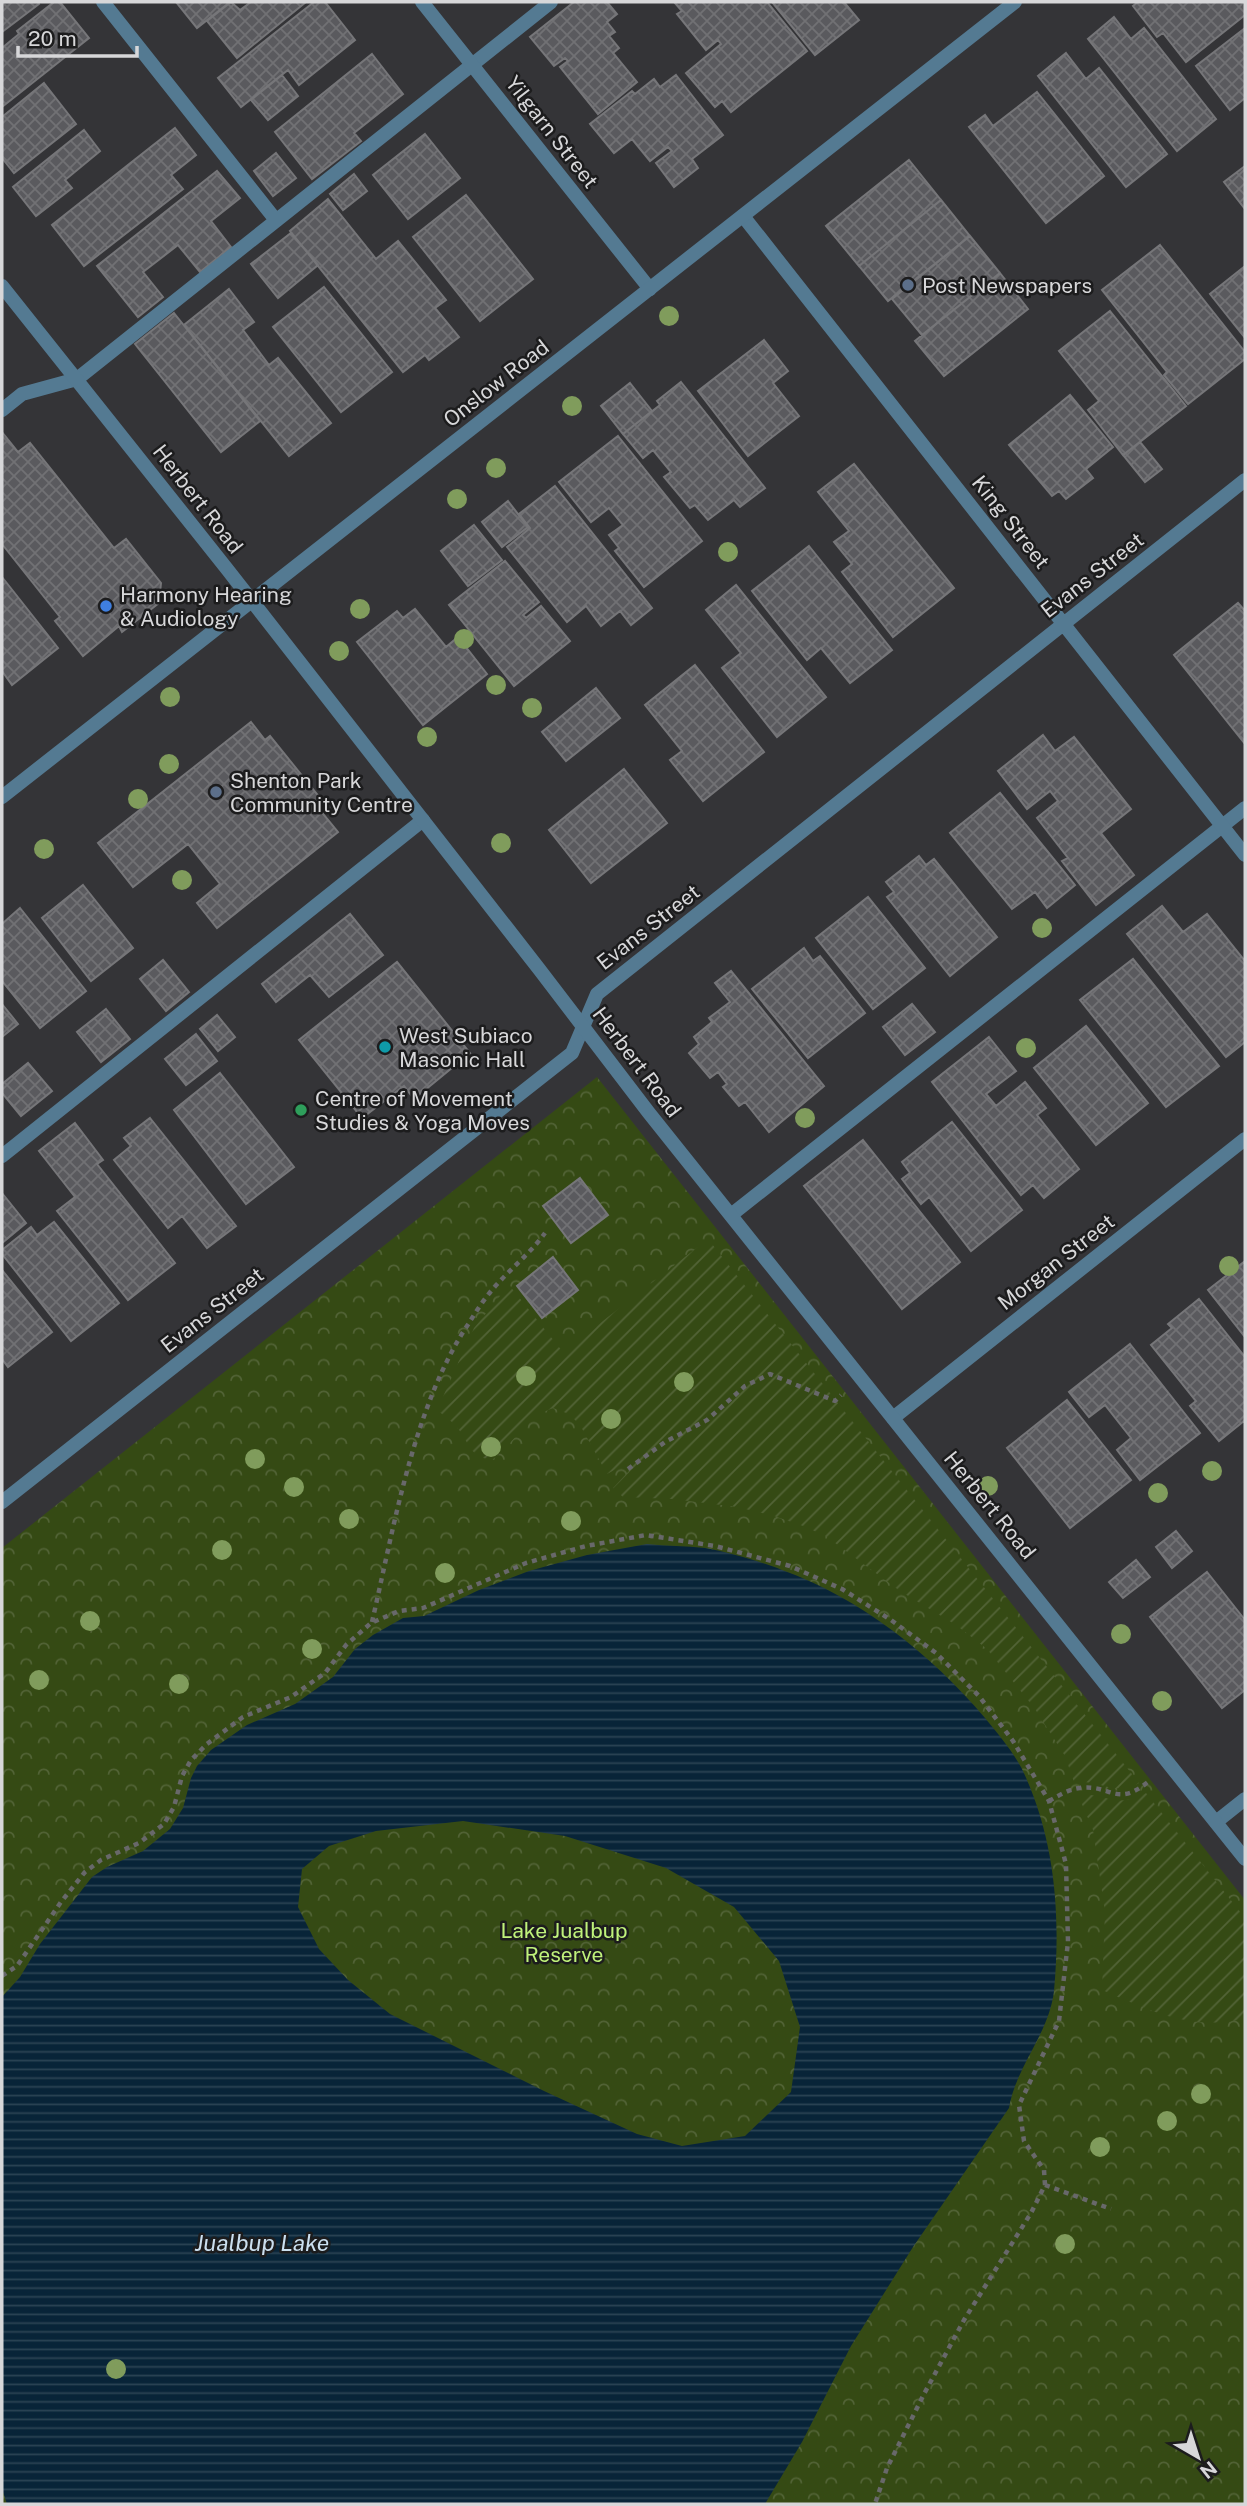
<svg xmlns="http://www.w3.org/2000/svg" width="1247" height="2506" font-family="'Public Sans',sans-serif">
<defs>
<pattern id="park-crowns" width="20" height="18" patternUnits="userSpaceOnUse" patternTransform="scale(1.75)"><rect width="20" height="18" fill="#354a14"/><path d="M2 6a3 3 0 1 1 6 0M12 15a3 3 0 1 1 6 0" fill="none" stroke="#526336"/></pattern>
<pattern id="garden-furrows" width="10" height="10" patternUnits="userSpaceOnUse" patternTransform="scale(1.75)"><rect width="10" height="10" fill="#354a14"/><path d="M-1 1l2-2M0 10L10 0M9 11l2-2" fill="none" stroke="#526336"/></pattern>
<pattern id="water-rules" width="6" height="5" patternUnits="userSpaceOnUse" patternTransform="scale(1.75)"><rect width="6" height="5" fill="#082438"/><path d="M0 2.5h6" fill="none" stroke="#2b4354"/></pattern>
<pattern id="building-cross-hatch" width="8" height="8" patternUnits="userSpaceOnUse" patternTransform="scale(1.75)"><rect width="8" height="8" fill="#5a5a5e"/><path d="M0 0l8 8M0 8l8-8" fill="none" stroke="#717174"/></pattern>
</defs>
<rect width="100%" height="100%" fill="#343437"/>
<path fill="url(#park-crowns)" d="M 597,1077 L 1245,1900 L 1245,2504 L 2,2504 L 2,1548 Z"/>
<path fill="url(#garden-furrows)" d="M 708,1239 L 1139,1783 C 1115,1797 1101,1780 1074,1782 L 1065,1756 L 1035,1709 L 987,1649 L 956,1625 L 900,1591 L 827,1537 L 806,1527 L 774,1516 L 737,1507 L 673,1499 L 623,1497 L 613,1488 L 629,1471 L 624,1465 L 607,1474 L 580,1425 L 569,1414 L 553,1408 C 522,1420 517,1441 492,1460 C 466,1456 470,1440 454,1424 C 449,1419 442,1414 437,1410 L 474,1328 L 509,1285 L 563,1352 Z
M 1146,1793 L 1245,1918 L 1245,2019 C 1190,2031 1151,2011 1102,1990 L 1105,1912 L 1093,1830 L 1078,1795 C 1110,1792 1112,1810 1146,1793 Z"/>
<path fill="url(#water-rules)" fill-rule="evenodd" d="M 647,1544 C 666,1546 686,1546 705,1548 C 728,1552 759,1561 782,1570 C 860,1598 931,1654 985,1718 C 998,1734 1012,1750 1022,1769 C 1055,1838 1061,1915 1054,1991 C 1049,2034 1016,2066 1009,2108 L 913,2247 L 851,2346 L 802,2442 L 765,2504 L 7,2504 L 2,2489 L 2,1997 L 20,1977 L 40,1944 L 92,1877 L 107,1867 L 143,1851 L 170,1829 L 183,1808 L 191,1778 L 197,1766 L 211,1750 L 247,1725 L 295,1704 L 333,1677 L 355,1649 L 373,1635 L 403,1618 L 424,1616 L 479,1590 L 529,1571 L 587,1555 ZM 463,1821 L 565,1836 L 666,1868 L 734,1907 L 779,1961 L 800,2027 L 791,2092 L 745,2136 L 682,2146 L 637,2134 L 544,2091 L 390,2014 L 348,1980 L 319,1949 L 298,1907 L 302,1869 L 329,1846 L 376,1831 Z"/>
<path fill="url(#building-cross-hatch)" stroke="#767679" stroke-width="2" d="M 2,2 L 38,2 L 39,4 L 2,32 Z
M 54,2 L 60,2 L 89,38 L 2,107 L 2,48 L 19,34 L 17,31 Z
M 176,2 L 230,2 L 197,28 Z
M 231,2 L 240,10 L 251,2 L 306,2 L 237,58 L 207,21 Z
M 314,2 L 325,2 L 355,40 L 299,85 L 288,70 L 241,107 L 218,78 Z
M 574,2 L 607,2 L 617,14 L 607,22 L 615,32 L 609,36 L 619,48 L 613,53 L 637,82 L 598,114 L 560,67 L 568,61 L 565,58 L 554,66 L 530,37 Z
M 674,2 L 767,2 L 807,51 L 731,112 L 722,101 L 715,107 L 686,73 L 721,44 L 718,40 L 706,50 L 677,14 L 682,11 Z
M 772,2 L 844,2 L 859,20 L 815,55 Z
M 1138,2 L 1245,2 L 1245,15 L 1186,62 L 1163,33 L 1157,37 L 1133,6 Z
M 1114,17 L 1131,39 L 1144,28 L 1216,119 L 1177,151 L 1088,39 Z
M 1245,28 L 1245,98 L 1230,110 L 1196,66 Z
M 1066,53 L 1086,79 L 1099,68 L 1167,154 L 1126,187 L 1038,76 Z
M 372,54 L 403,94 L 354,133 L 361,141 L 312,179 L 275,132 Z
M 282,75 L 298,96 L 268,120 L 251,100 Z
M 676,75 L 723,135 L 692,159 L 698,168 L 674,187 L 656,163 L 672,151 L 668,147 L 650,161 L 632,139 L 614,153 L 590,124 L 632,91 L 635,94 L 654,79 L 660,87 Z
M 44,83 L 76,124 L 14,173 L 2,158 L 2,117 Z
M 1037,92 L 1104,176 L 1046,223 L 969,127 L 985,115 L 993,126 Z
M 175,128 L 196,155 L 171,175 L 183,189 L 84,266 L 52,225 Z
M 84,130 L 100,151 L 65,180 L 72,188 L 36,216 L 13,187 Z
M 425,134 L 460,178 L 408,219 L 373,175 Z
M 276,153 L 296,178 L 273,196 L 254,171 Z
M 909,160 L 941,200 L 859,266 L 826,226 Z
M 1245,166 L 1245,209 L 1224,182 Z
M 217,171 L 240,198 L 211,221 L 231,247 L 200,272 L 178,245 L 143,272 L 163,297 L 138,317 L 97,266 Z
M 354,174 L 367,191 L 343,210 L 330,194 Z
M 466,195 L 533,279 L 480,321 L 413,237 Z
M 328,199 L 376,259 L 398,241 L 446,300 L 435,308 L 459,337 L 429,360 L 425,355 L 403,372 L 290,231 Z
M 941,200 L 970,236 L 888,301 L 859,266 Z
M 291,233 L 318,265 L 278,298 L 251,264 Z
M 970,236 L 1000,273 L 922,335 L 892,299 Z
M 1160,245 L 1245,352 L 1245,359 L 1188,404 L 1164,375 L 1167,372 L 1102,290 Z
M 1245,266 L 1245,338 L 1210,294 Z
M 1000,273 L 1028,309 L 944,376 L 915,341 Z
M 324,287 L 392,372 L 341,412 L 273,327 Z
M 229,289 L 254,322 L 243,330 L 269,365 L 278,358 L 331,423 L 289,456 L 184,325 Z
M 1110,311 L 1186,406 L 1123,455 L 1088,410 L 1099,401 L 1059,351 Z
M 174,313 L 260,421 L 221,452 L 135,344 Z
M 764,340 L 788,371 L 773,383 L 799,416 L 748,456 L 698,391 Z
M 681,382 L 765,488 L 740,507 L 734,500 L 708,520 L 695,505 L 690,508 L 664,477 L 671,472 L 653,450 L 643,458 L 623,434 L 660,405 L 657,401 Z
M 630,383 L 652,411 L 623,434 L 601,406 Z
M 1070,395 L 1113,447 L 1086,469 L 1093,478 L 1066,499 L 1059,491 L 1052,496 L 1009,445 Z
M 2,432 L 18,452 L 30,443 L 114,548 L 126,539 L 161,583 L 159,603 L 122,632 L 119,626 L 83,656 L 55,621 L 60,617 L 2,544 Z
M 618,436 L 702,541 L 644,587 L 615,551 L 619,548 L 609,535 L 623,525 L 609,508 L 591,522 L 559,482 Z
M 1140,442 L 1162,469 L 1145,482 L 1123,455 Z
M 854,464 L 954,588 L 893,637 L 842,572 L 852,564 L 834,542 L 849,531 L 818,492 Z
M 555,486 L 652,608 L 631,625 L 620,611 L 601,626 L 586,606 L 567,622 L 507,547 L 530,528 L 519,514 Z
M 508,501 L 528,527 L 502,547 L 482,522 Z
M 474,525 L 502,560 L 468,586 L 441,551 Z
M 809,546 L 892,650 L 850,683 L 821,648 L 807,660 L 752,591 Z
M 505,561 L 539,602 L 523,615 L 526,618 L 541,606 L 570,641 L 514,686 L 449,605 Z
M 2,577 L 58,648 L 12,685 L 2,671 Z
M 736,585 L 826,697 L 777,737 L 722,668 L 741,653 L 706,610 Z
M 1238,603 L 1245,611 L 1245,744 L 1174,655 Z
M 415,609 L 446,647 L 458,637 L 487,674 L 423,725 L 357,642 L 397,611 L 403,618 Z
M 695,665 L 764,752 L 703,801 L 670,760 L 682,751 L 645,705 Z
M 596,688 L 620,718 L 566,761 L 542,732 Z
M 251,722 L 265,740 L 270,736 L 325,804 L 319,809 L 338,832 L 217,928 L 197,903 L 220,884 L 188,844 L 133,887 L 98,843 Z
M 1043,735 L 1055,751 L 1074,737 L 1131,809 L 1101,833 L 1134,875 L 1096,905 L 1062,861 L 1068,858 L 1037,818 L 1058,801 L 1050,791 L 1027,809 L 998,771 Z
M 624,769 L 667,823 L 591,883 L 549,830 Z
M 1000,793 L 1075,885 L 1047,908 L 1035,892 L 1012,909 L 950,833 Z
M 919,856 L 926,865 L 934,859 L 997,937 L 950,976 L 887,897 L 894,892 L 886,882 Z
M 83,885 L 133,948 L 91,981 L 42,918 Z
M 868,897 L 925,968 L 873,1009 L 816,938 Z
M 1162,906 L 1183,932 L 1207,914 L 1245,961 L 1245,1042 L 1226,1057 L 1127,934 Z
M 20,908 L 86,991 L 40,1028 L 2,981 L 2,924 Z
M 350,914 L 383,955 L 329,997 L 310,975 L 276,1002 L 262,984 Z
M 804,948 L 813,961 L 820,956 L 865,1013 L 808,1058 L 752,989 Z
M 1133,959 L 1219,1066 L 1166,1107 L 1080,1000 Z
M 163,960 L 189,992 L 166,1011 L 140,979 Z
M 397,962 L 470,1053 L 414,1099 L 404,1086 L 362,1118 L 299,1040 Z
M 731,971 L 824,1086 L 769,1132 L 745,1102 L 739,1106 L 723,1087 L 727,1084 L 718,1072 L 710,1078 L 689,1053 L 699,1044 L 694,1037 L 712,1022 L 709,1018 L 730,1002 L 715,983 Z
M 2,1004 L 18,1024 L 2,1037 Z
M 912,1004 L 935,1032 L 905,1055 L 883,1027 Z
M 106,1009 L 130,1039 L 101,1062 L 77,1032 Z
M 217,1015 L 235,1037 L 218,1051 L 200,1029 Z
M 1086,1026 L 1148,1103 L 1096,1145 L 1034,1068 Z
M 196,1034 L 217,1061 L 186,1085 L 165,1059 Z
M 989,1037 L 1016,1071 L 986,1094 L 996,1106 L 1025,1082 L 1046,1108 L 1037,1115 L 1079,1169 L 1044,1198 L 1033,1185 L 1021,1195 L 932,1082 Z
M 28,1063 L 52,1091 L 21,1116 L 2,1093 L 2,1084 Z
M 220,1073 L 294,1167 L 246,1204 L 174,1110 Z
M 150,1118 L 236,1226 L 207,1248 L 182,1216 L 168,1228 L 114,1160 L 131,1146 L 124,1138 Z
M 952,1122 L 1022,1210 L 971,1251 L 929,1197 L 921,1204 L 902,1179 L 910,1173 L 902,1162 Z
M 75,1123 L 103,1160 L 97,1164 L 175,1263 L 128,1300 L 57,1211 L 75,1197 L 39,1151 Z
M 863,1140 L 960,1262 L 902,1309 L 804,1186 Z
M 580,1178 L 608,1215 L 571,1243 L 543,1206 Z
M 2,1193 L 26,1223 L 2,1243 Z
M 54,1222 L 119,1303 L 71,1341 L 2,1254 L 2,1250 L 31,1227 L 37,1235 Z
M 553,1257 L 578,1290 L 542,1318 L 517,1286 Z
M 1245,1261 L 1245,1337 L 1208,1290 Z
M 2,1270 L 52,1332 L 8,1367 L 2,1359 Z
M 1199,1299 L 1245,1357 L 1245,1422 L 1244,1421 L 1219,1441 L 1190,1406 L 1196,1401 L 1151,1345 L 1172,1328 L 1168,1324 Z
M 1130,1344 L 1200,1433 L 1140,1480 L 1117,1450 L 1131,1438 L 1105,1405 L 1089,1417 L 1069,1392 Z
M 1067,1400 L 1131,1480 L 1070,1528 L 1007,1448 Z
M 1176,1531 L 1192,1551 L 1172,1568 L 1156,1547 Z
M 1136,1560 L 1150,1577 L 1123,1598 L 1109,1582 Z
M 1207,1572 L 1245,1620 L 1245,1690 L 1222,1708 L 1150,1617 Z"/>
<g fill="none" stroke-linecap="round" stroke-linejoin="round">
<path stroke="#68686a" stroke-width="4.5" stroke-dasharray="5 5" stroke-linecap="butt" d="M 628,1469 L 665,1442 L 707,1420 L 745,1386 L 770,1374 L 835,1401 L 841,1395
M 372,1622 C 394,1527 414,1404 469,1323 C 478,1308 489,1292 501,1280 C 516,1264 532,1251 545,1233
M 1049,1801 C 1058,1796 1069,1789 1080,1788 C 1111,1784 1116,1808 1148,1782
M 2,1976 L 17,1966 L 61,1902 L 85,1872 L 101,1860 L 139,1843 L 164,1824 L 174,1807 L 182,1776 L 191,1760 L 207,1744 L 243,1717 L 291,1697 L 325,1673 L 346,1645 L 371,1623 L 399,1611 L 423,1608 L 526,1563 L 586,1546 L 646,1535 L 715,1546 L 790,1566 L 842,1589 L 891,1620 L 936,1653 L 979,1696 L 1013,1741 L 1049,1801 L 1066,1864 L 1068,1942 L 1059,2021 L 1019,2105 L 1024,2141 L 1044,2170 L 1045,2185 L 1031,2213 L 964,2320 L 924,2394 L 887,2468 L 875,2504
M 1045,2185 L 1111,2209"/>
<path stroke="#547a92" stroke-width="14" d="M 103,2 L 275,219
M 2,410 L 22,394 L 77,379 L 551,2
M 2,1156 L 423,820
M 731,1215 L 1245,808"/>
<path stroke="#547a92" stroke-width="14" d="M 422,2 L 650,289
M 743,216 L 1245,855
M 893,1418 L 1245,1139
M 2,1502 L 572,1053 L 597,994 L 1245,480
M 1216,1822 L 1245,1799"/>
<path stroke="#547a92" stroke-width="14" d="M 2,286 L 227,569 L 539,969 L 649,1113 L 1245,1859
M 2,797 L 1015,2"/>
</g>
<g fill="#809c5c">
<circle cx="669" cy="316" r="10"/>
<circle cx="572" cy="406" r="10"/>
<circle cx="496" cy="468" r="10"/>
<circle cx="457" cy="499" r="10"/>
<circle cx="728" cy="552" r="10"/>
<circle cx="360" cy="609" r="10"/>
<circle cx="464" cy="639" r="10"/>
<circle cx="339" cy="651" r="10"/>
<circle cx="496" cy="685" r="10"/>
<circle cx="170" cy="697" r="10"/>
<circle cx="532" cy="708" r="10"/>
<circle cx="427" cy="737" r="10"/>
<circle cx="169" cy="764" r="10"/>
<circle cx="138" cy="799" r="10"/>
<circle cx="501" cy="843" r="10"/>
<circle cx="44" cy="849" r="10"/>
<circle cx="182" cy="880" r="10"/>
<circle cx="1042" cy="928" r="10"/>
<circle cx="1026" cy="1048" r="10"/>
<circle cx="805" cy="1118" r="10"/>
<circle cx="1229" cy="1266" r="10"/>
<circle cx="526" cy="1376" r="10"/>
<circle cx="684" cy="1382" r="10"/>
<circle cx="611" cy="1419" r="10"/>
<circle cx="491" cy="1447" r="10"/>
<circle cx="255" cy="1459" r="10"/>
<circle cx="1212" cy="1471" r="10"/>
<circle cx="988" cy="1486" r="10"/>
<circle cx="294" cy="1487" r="10"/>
<circle cx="1158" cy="1493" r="10"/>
<circle cx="349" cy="1519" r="10"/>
<circle cx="571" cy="1521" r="10"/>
<circle cx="222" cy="1550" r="10"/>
<circle cx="445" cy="1573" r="10"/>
<circle cx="90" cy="1621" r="10"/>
<circle cx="1121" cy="1634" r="10"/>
<circle cx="312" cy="1649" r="10"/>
<circle cx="39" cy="1680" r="10"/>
<circle cx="179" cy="1684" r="10"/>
<circle cx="1162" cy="1701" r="10"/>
<circle cx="1201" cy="2094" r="10"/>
<circle cx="1167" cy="2121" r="10"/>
<circle cx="1100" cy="2147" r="10"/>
<circle cx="1065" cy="2244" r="10"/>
<circle cx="116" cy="2369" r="10"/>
</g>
<g fill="#5c6f8a" stroke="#1c1c1d" stroke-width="2.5">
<circle cx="908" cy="285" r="7"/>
<circle cx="216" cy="792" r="7"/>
</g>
<circle fill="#3f7fe0" stroke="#1c1c1d" stroke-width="2.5" cx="106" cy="606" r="7"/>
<circle fill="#0f9aa8" stroke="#1c1c1d" stroke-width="2.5" cx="385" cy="1047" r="7"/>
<circle fill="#2e9e5b" stroke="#1c1c1d" stroke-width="2.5" cx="301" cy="1110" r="7"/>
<g text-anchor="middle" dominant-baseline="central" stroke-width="5" stroke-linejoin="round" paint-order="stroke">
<g font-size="21" fill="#d7d7d9" stroke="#1c1c1d">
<text transform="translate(552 132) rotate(52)">Yilgarn Street</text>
<text transform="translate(496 383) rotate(-38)">Onslow Road</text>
<text transform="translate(198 499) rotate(52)">Herbert Road</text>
<text transform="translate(1011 522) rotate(52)">King Street</text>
<text transform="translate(1092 575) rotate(-38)">Evans Street</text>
<text transform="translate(648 927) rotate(-38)">Evans Street</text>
<text transform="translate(637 1062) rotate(53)">Herbert Road</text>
<text transform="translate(1056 1262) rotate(-38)">Morgan Street</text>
<text transform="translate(212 1310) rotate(-38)">Evans Street</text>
<text transform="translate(990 1505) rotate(51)">Herbert Road</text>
</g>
<g font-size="21" fill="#d7d7d9" stroke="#1c1c1d" text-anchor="start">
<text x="922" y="285">Post Newspapers</text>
<text x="120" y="594">Harmony Hearing<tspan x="120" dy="24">&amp; Audiology</tspan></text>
<text x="230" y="780">Shenton Park<tspan x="230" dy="24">Community Centre</tspan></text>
<text x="399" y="1035">West Subiaco<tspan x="399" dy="24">Masonic Hall</tspan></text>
<text x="315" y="1098">Centre of Movement<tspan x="315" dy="24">Studies &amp; Yoga Moves</tspan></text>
</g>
<g font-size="21" fill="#bff17b" stroke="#1c1c1d">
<text x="564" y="1930">Lake Jualbup<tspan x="564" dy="24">Reserve</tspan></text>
</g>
<g font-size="23" font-style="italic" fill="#cbdfef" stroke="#1c1c1d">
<text x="262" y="2242">Jualbup Lake</text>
</g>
</g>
<rect width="1247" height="2506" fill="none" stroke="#d7d7d9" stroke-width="7"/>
<g transform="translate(1198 2457) rotate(141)" stroke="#1c1c1d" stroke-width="5" paint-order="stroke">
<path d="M0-5L12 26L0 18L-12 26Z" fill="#d7d7d9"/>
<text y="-10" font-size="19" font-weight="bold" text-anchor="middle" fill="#d7d7d9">N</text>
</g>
<path d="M18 46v10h119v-10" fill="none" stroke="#d7d7d9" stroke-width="3.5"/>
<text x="28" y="46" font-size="21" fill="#d7d7d9" stroke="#1c1c1d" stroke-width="5" paint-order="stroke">20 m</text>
</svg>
